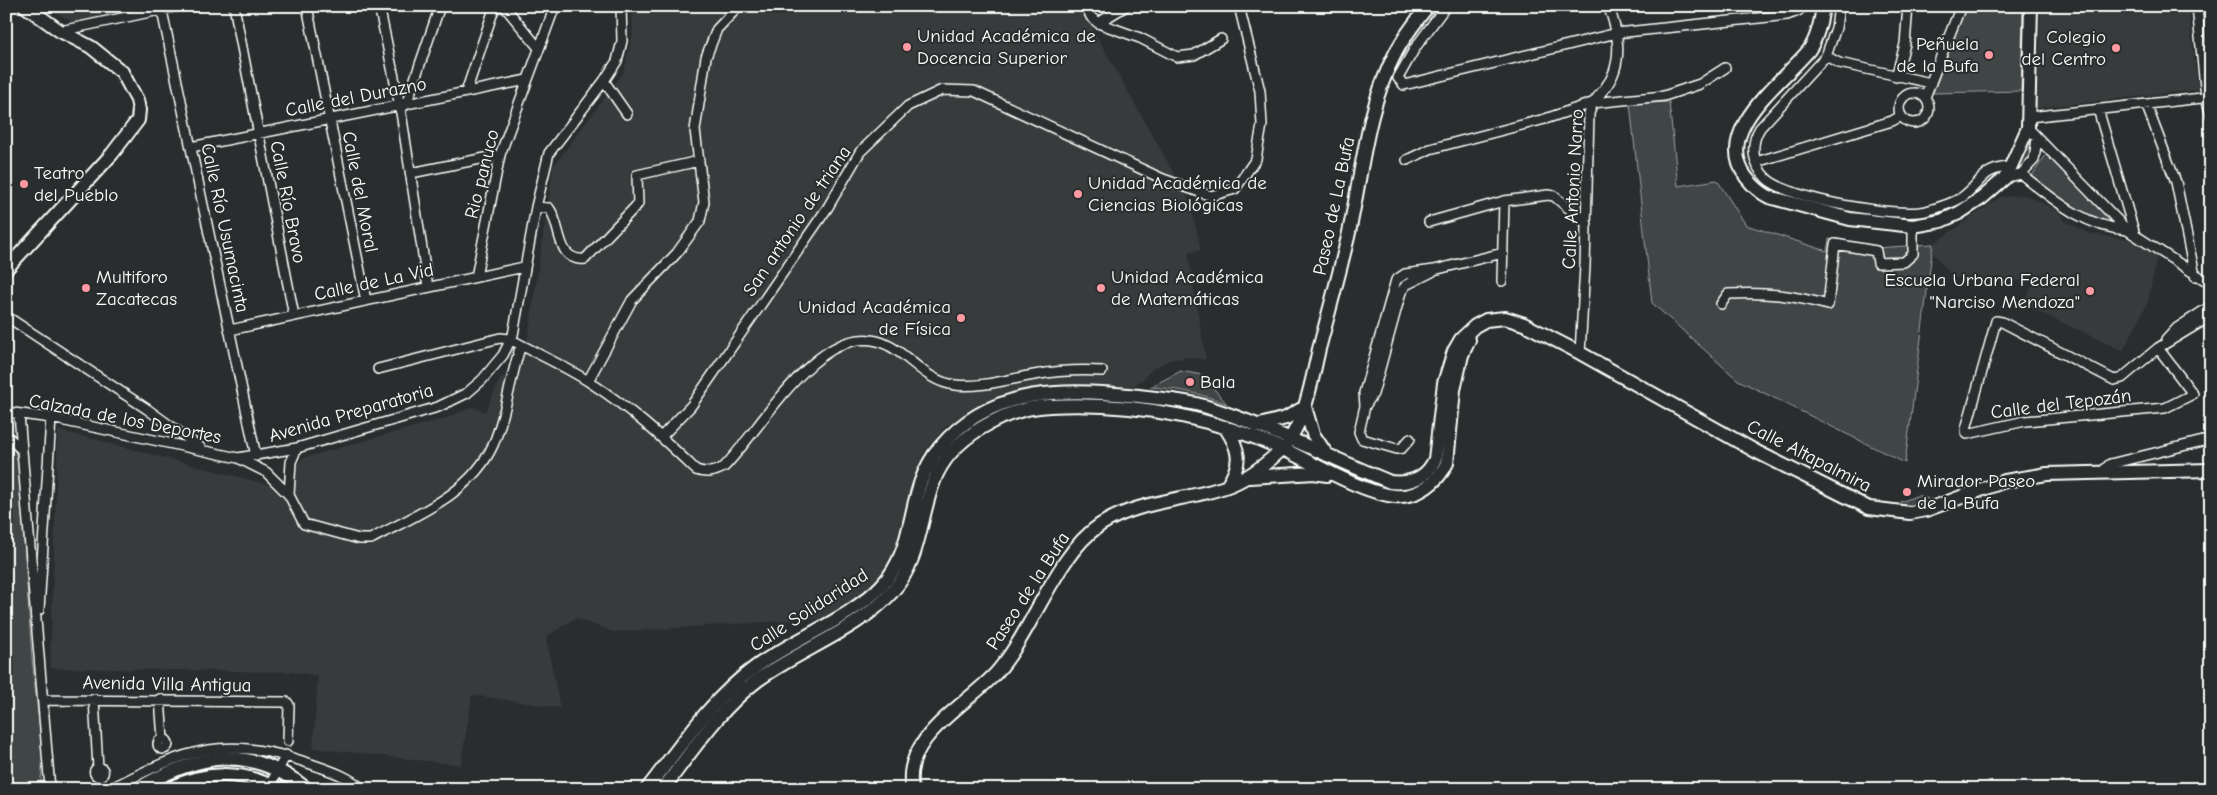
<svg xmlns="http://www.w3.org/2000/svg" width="2217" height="795" font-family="'Comic Neue',sans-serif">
<rect width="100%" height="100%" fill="#2a2d2e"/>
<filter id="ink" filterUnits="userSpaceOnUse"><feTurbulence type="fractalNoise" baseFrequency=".02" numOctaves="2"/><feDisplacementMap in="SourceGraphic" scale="10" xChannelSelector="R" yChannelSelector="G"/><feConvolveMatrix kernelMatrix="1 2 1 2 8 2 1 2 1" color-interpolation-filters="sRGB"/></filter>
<g filter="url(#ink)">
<path fill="#373a3b" d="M 44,6 L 152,6 L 74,23 Z
M 632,6 L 1080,6 L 1190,202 L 1201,250 L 1188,253 L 1206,360 L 1189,357 L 1170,360 L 1153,368 L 1142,380 L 1126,390 L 1048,385 L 1014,392 L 978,407 L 945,427 L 923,454 L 910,493 L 903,530 L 895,555 L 880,581 L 859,598 L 826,618 L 614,632 L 575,618 L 546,637 L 560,708 L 472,695 L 461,765 L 313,748 L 318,676 L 292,672 L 50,668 L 58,430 L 274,486 L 303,458 L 446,418 L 473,407 L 485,412 L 501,377 L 520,373 L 529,332 L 553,167 L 623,73 L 633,34 Z
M 2041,6 L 2188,6 L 2198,90 L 2036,108 Z
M 2025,195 L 2059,211 L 2065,221 L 2091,234 L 2128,239 L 2157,256 L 2148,302 L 2123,351 L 2023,304 L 2034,281 L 1954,278 L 1932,252 L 1933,244 L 2000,197 Z"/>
<path fill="#414445" stroke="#a0a2a2" d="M 1966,6 L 2023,6 L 2021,91 L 1933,93 Z
M 1669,102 L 1678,186 L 1717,180 L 1746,225 L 1827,251 L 1829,239 L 1877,248 L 1933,244 L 1905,463 L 1738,380 L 1652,303 L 1630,104 Z
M 2029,136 L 2032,140 L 2029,157 L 2019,169 L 2013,170 Z
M 2046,155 L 2113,220 L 2110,224 L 2072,207 L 2031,177 Z
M 1181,371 L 1202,375 L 1227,404 C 1201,393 1178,389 1150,387 Z
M 6,439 L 13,445 L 19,466 L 32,659 L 43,759 L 40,789 L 6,789 Z
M 1916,496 L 1923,496 L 1931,501 L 1916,505 L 1897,507 L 1901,502 Z"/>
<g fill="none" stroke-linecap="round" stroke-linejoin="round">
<defs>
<path id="street" d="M 161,6 L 256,456
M 234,6 L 294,316
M 307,6 L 366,301
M 379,6 L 400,106 L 428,287
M 504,6 L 538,47
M 1086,6 L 1091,17 L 1098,23 L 1140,38 L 1177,57 L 1194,55 L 1221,39
M 1446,6 L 1415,48 L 1398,78 L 1404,85 L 1617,33 L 1787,15 L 1798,11 L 1804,6
M 1839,6 L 1836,28 L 1826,56 L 1760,128 C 1750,144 1752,165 1767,179 C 1789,199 1897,218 1926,211 C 1937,208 1951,204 1961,198 C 1982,183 1981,168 2011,167
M 2197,6 L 2206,98 L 2211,115
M 1098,23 L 1126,6
M 60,31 L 179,6
M 1826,56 L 1839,63 L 1931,83
M 1896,77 L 1905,44 L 1908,6
M 604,81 L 627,114
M 466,92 L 495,6
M1899 108a15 15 0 1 1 30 0a15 15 0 1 1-30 0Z
M 1925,97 L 1961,6
M 2146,104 L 2176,182 L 2195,276
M 406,105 L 440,6
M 2098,109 L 2135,235
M 2029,117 L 2211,97
M 2028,128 L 2127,230 L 2211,284
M 191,147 L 527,80
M 1407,160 L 1430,149 L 1545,119 L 1592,103 L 1664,96 L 1700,84 L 1725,68
M 1756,162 L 1892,121 L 1901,116
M 411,173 L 500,155
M 2021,174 L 2034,160 L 2037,138
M 2006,177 L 2021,174 C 2053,199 2084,227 2127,230
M 536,207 L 549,208 C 562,224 555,262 585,259 L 638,204 L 637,175 L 699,161
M 1429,222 L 1504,201 L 1548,195 L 1554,196 L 1587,224
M 476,277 L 500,155 L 555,6
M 1502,281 L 1504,201
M 1721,304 L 1728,294 C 1767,292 1791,295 1828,305 L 1835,244 L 1876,251 L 1878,263 L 1904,262 L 1913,254 L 1913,226
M 6,316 L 147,409 L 201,448
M 230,330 L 524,267
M 2166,340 L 2177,328 L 2211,306
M 2158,348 L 2193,394 L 2165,408 L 2025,421 L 1967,434 L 1966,429 L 1996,321 L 2002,322 L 2114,380 L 2122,378 L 2158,348 L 2211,316
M 1580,353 L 1585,266 L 1589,114 C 1592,102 1598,97 1605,88 C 1624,64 1619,32 1608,6
M 378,369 L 500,338 L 510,339 C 537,354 565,366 591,383 C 630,408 663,438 696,470 C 707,474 714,472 724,467 C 760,431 817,325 877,341 C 907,349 922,381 955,385 C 981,388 1009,379 1034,375 C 1056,371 1080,370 1102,371
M 588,381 L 632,300 L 677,253 L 700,221 L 704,202 L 695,130 L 706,57 L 717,29 L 739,6
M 1365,406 L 1373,394 L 1401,292 L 1406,285 L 1432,272
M 6,412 L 51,418 L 238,458 L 266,472 L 289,495 L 304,524 L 359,539 L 371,539 C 416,515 471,494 493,445 C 507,413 510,377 521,345
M 19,414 L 50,789
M 6,435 L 22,450
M 662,436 L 691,406 L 828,207 L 860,152 L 908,106 L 942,90 L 974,91 L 1163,179 L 1211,196 L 1235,189 L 1256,159 L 1262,125 L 1260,91 L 1239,6
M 1410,439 L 1402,448 L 1397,449 L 1362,439 L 1359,432 L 1365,406 L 1364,393 L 1396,280 L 1405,274 L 1434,270 L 1503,253
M 238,458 L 297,448 L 438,407 L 467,393 L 482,380 L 503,355 L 513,335 L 536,207 L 549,153 L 604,81 L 617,61 L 622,41 L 621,6
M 2102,472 L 2110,464 L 2211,439
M 289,495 L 291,462 L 297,448
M 39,610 L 51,418
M 94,699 L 98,768
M 160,699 L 163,739
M 43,700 L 287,702 L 289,705 L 288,741
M158 744a5 5 0 1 1 10 0a5 5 0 1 1-10 0Z
M94.5 772a4.5 4.5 0 1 1 9 0a4.5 4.5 0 1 1-9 0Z
M 270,785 L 286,755
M 110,789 C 187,749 225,734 311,764 C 328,770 349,776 362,789"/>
<path id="secondary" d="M 1823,6 C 1821,21 1818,37 1809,50 C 1783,82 1712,130 1746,177 C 1753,186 1759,192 1769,197 L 1850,219 L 1913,226 L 1941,221 L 1959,213 L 1982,198 L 2006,177 L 2028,128 L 2031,6
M 6,269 L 112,154 L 138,120 L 139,110 L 137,100 L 122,72 L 91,47 L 60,31 L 25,6
M 1256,426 L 1286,418 L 1305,407 L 1313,434 L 1327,455
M 1225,427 C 1240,449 1243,463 1227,486
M 1250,477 L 1314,473 L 1327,475
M 137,789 C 198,754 248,743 307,789
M 169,789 C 203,771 243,770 277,789
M 647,789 C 680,747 710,700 754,668 C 791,640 852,618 882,585 C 919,545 904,490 940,447 C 991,386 1067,388 1139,396 C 1161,399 1183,400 1204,406 C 1268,426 1329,457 1390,482 C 1409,484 1427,478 1435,459 L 1444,383 L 1454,351 L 1461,339 L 1475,326 L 1486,320 L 1505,318 L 1524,324 L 1580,353 L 1757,452 L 1869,508 L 1910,513 L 1926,510 L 2005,481 L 2047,474 L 2211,470
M 663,789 C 692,751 720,708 758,680 C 799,650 860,629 892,592 C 921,560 919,519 934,481 C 950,437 1006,408 1050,406 C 1131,402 1212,417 1285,450 C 1315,464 1363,493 1395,496 C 1418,498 1438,482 1447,463 L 1454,390 L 1462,355 L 1469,340
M 912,789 C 901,738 967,705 996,673 C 1033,632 1055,555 1100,525 C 1137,501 1184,501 1225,487 C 1246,480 1264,466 1280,451 C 1305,426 1311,383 1319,349 C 1329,312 1339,274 1348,237 C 1362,175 1366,108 1396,52 C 1405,35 1416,21 1428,6"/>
</defs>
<use href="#street" stroke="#fff" stroke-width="12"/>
<use href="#secondary" stroke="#fff" stroke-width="16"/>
<use href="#street" stroke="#2a2d2e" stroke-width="9"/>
<use href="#secondary" stroke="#2a2d2e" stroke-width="12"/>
</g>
</g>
<g fill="#ff9aa2" stroke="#2a2d2e" stroke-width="2">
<circle cx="907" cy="47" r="5"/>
<circle cx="2116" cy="48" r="5"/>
<circle cx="1989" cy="55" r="5"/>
<circle cx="24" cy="184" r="5"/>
<circle cx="1078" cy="194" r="5"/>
<circle cx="86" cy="288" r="5"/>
<circle cx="1101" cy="288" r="5"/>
<circle cx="2090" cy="291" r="5"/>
<circle cx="961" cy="318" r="5"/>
<circle cx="1190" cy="382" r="5"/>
<circle cx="1907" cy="492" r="5"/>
</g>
<g text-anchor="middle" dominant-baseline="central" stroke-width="4" stroke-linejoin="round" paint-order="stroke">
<g font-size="19" fill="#fff" stroke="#2a2d2e" text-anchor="start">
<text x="917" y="36">Unidad Académica de<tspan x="917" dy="22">Docencia Superior</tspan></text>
<text x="2106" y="37" text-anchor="end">Colegio<tspan x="2106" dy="22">del Centro</tspan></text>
<text x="1979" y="44" text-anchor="end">Peñuela<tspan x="1979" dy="22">de la Bufa</tspan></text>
<text x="34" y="173">Teatro<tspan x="34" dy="22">del Pueblo</tspan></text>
<text x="1088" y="183">Unidad Académica de<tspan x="1088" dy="22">Ciencias Biológicas</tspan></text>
<text x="96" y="277">Multiforo<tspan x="96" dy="22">Zacatecas</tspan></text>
<text x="1111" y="277">Unidad Académica<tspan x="1111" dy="22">de Matemáticas</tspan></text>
<text x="2080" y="280" text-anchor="end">Escuela Urbana Federal<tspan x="2080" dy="22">"Narciso Mendoza"</tspan></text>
<text x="951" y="307" text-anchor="end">Unidad Académica<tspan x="951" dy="22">de Física</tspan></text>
<text x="1200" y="382">Bala</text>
<text x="1917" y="481">Mirador Paseo<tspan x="1917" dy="22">de la Bufa</tspan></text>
</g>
<g font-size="19" fill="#fff" stroke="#2a2d2e">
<text transform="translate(356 97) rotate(-11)">Calle del Durazno</text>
<text transform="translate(482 174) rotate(-76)">Rio panuco</text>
<text transform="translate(1573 189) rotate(-87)">Calle Antonio Narro</text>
<text transform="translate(360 192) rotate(79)">Calle del Moral</text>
<text transform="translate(288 202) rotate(79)">Calle Río Bravo</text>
<text transform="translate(1334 206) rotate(-78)">Paseo de La Bufa</text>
<text transform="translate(797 221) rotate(-56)">San antonio de triana</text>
<text transform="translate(225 228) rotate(78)">Calle Río Usumacinta</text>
<text transform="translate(374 282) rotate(-12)">Calle de La Vid</text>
<text transform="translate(2061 404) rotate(-7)">Calle del Tepozán</text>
<text transform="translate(351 413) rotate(-16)">Avenida Preparatoria</text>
<text transform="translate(125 419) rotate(11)">Calzada de los Deportes</text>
<text transform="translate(1809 456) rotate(27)">Calle Altapalmira</text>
<text transform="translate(1028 591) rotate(-57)">Paseo de la Bufa</text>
<text transform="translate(809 610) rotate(-33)">Calle Solidaridad</text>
<text transform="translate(167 684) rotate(1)">Avenida Villa Antigua</text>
</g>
</g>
<rect width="2217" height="795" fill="none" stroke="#2a2d2e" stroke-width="25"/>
<rect x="12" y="12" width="2192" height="770" fill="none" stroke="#fff" stroke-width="2" filter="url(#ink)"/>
</svg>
